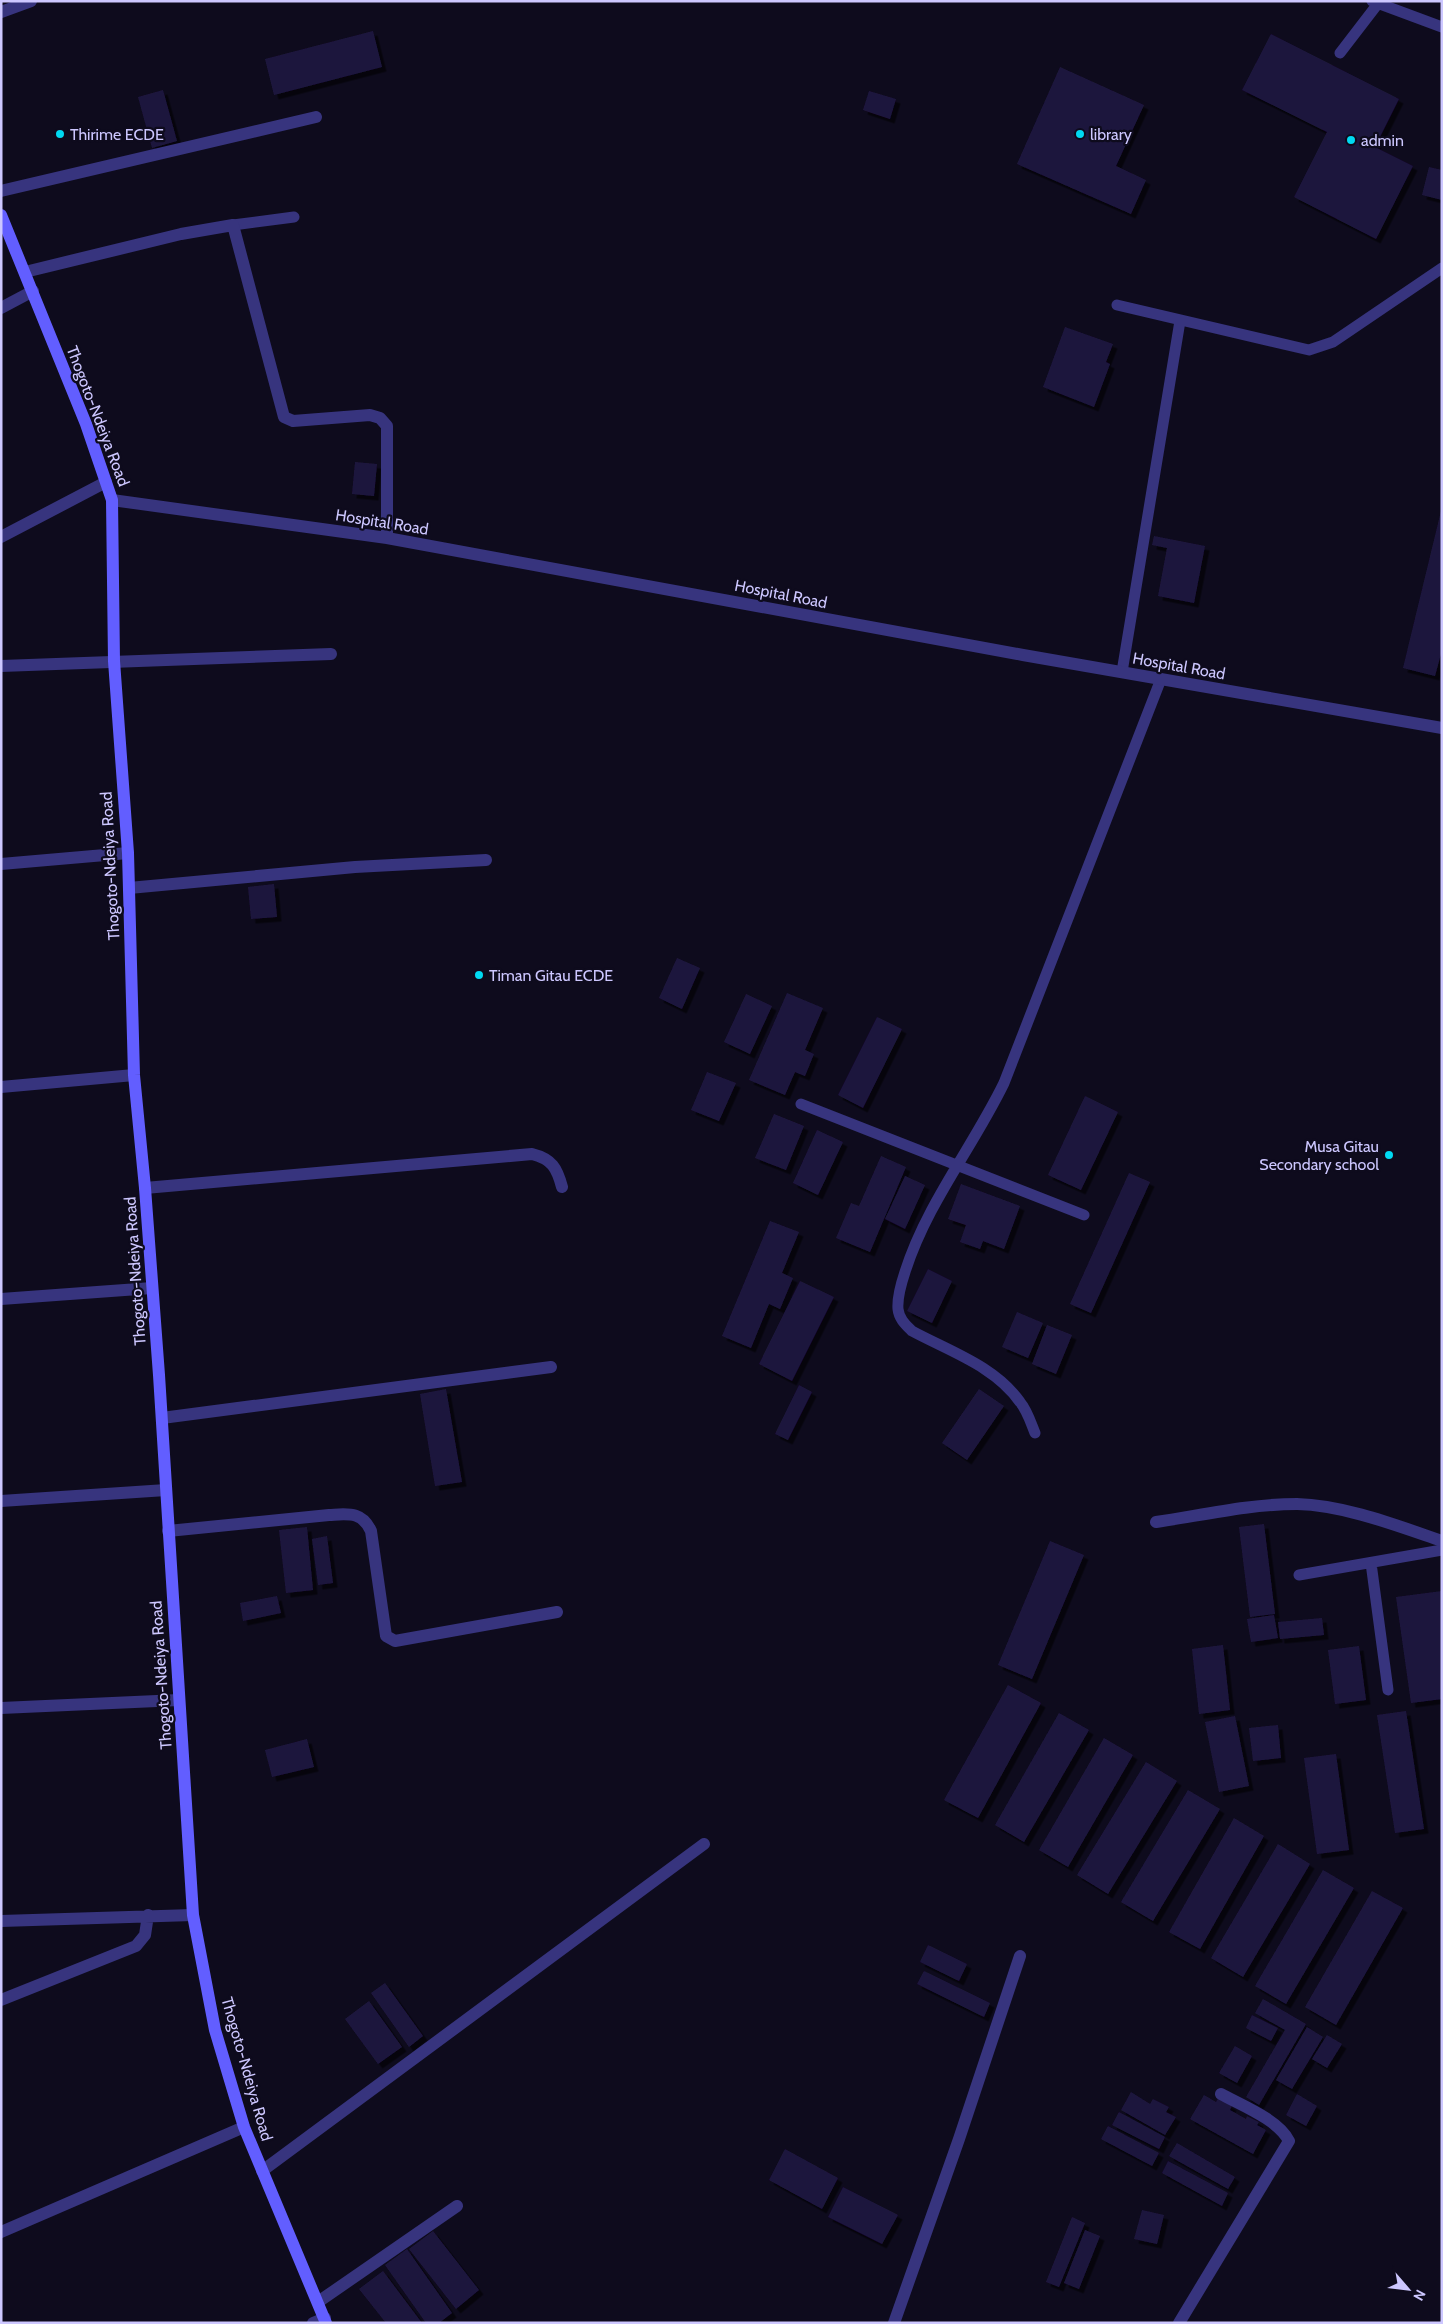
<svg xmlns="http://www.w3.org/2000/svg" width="1443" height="2324" font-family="Cabin,sans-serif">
<defs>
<filter id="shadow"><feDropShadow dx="4.5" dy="4.5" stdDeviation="0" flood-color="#0009"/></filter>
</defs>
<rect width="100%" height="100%" fill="#0e0b1d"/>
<path fill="#1e163e" filter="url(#shadow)" d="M 373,31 L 382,67 L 274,95 L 265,59 Z
M 1271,34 L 1399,99 L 1375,147 L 1413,166 L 1376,239 L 1294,197 L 1327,132 L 1242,90 Z
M 1060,67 L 1144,105 L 1116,166 L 1146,180 L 1131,214 L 1017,164 Z
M 163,90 L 177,141 L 152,148 L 138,97 Z
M 869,91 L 896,99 L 890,119 L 863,110 Z
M 1429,167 L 1442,170 L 1442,200 L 1422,195 Z
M 1065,327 L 1113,344 L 1106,362 L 1110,364 L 1094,407 L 1043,387 Z
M 355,462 L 377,464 L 374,496 L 352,494 Z
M 1441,511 L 1442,650 L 1435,676 L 1403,668 Z
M 1154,536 L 1205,546 L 1194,603 L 1158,596 L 1167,548 L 1152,545 Z
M 274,884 L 277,917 L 251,919 L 248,887 Z
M 677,958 L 700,968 L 682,1009 L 659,998 Z
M 787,993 L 823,1008 L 805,1050 L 814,1054 L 805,1076 L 795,1072 L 785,1095 L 749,1080 Z
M 746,994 L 772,1006 L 750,1054 L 724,1042 Z
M 877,1017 L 902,1029 L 863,1108 L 838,1095 Z
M 707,1072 L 736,1083 L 719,1121 L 691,1110 Z
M 1085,1096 L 1118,1112 L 1081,1190 L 1048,1175 Z
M 774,1114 L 804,1126 L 786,1170 L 755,1158 Z
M 817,1130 L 843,1142 L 818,1195 L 793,1183 Z
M 881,1156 L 906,1167 L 870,1252 L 836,1238 L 851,1203 L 859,1206 Z
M 1129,1173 L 1150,1182 L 1091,1313 L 1070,1304 Z
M 905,1176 L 925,1185 L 905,1229 L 885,1219 Z
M 961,1184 L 1020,1206 L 1004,1249 L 983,1241 L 980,1249 L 960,1242 L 966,1225 L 948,1219 Z
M 770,1221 L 799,1232 L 782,1273 L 793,1278 L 780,1309 L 769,1304 L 751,1348 L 722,1336 Z
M 928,1269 L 952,1281 L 932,1323 L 907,1311 Z
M 800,1281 L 834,1297 L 792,1381 L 759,1364 Z
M 1017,1312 L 1043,1323 L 1028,1358 L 1002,1347 Z
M 1047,1325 L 1072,1335 L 1056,1374 L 1032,1364 Z
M 799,1385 L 812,1392 L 788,1440 L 775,1434 Z
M 446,1389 L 462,1482 L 435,1486 L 420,1394 Z
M 979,1389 L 1004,1406 L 967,1460 L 942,1443 Z
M 1264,1524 L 1275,1614 L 1250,1617 L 1239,1527 Z
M 307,1527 L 313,1590 L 286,1593 L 279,1530 Z
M 327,1536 L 333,1583 L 318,1585 L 312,1539 Z
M 1050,1541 L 1084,1555 L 1032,1679 L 998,1665 Z
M 1442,1591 L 1442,1699 L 1411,1703 L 1396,1597 Z
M 277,1596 L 281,1613 L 243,1621 L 240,1603 Z
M 1274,1615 L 1278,1638 L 1251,1642 L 1247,1619 Z
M 1322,1618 L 1324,1635 L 1280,1639 L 1278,1622 Z
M 1223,1645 L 1230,1710 L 1199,1714 L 1192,1649 Z
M 1359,1646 L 1366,1700 L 1335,1704 L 1328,1650 Z
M 1008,1685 L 1041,1703 L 978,1818 L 944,1800 Z
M 1406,1711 L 1424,1829 L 1395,1833 L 1377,1715 Z
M 1059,1713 L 1089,1730 L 1024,1842 L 995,1825 Z
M 1235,1716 L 1249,1786 L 1219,1792 L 1205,1722 Z
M 1278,1725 L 1281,1758 L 1253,1761 L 1249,1728 Z
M 1104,1738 L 1133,1755 L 1068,1867 L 1039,1850 Z
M 307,1739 L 314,1767 L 272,1777 L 265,1750 Z
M 1336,1754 L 1349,1850 L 1317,1854 L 1304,1758 Z
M 1146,1762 L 1177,1781 L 1108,1894 L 1077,1875 Z
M 1188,1790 L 1220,1809 L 1153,1921 L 1121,1902 Z
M 1234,1818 L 1264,1836 L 1200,1949 L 1169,1932 Z
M 1278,1844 L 1310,1864 L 1243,1977 L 1211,1958 Z
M 1323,1870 L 1354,1888 L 1286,2004 L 1255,1986 Z
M 1372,1891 L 1403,1908 L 1336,2025 L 1305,2007 Z
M 928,1945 L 967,1964 L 959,1981 L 920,1962 Z
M 924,1971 L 990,2003 L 984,2017 L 917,1984 Z
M 385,1983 L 423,2036 L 409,2047 L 371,1993 Z
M 1263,1999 L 1306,2024 L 1259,2105 L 1246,2097 L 1285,2030 L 1255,2013 Z
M 369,2001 L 402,2047 L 378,2064 L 345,2019 Z
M 1252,2015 L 1278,2028 L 1271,2041 L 1246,2028 Z
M 1307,2027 L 1323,2037 L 1292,2089 L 1276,2080 Z
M 1327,2035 L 1342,2044 L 1327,2068 L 1312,2059 Z
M 1235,2046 L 1252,2056 L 1237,2083 L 1219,2073 Z
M 1131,2092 L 1150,2104 L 1153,2099 L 1169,2107 L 1166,2112 L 1176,2117 L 1165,2135 L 1121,2110 Z
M 1297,2094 L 1317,2106 L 1306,2126 L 1286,2115 Z
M 1204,2095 L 1216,2102 L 1218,2098 L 1232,2106 L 1230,2110 L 1246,2119 L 1247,2116 L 1259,2122 L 1257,2125 L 1266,2130 L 1253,2154 L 1190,2119 Z
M 1119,2112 L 1165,2137 L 1159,2149 L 1112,2125 Z
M 1108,2126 L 1159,2153 L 1152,2166 L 1101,2139 Z
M 1177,2143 L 1235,2177 L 1228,2189 L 1169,2156 Z
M 785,2149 L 838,2178 L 822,2209 L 769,2180 Z
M 1168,2161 L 1228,2193 L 1222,2206 L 1162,2173 Z
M 843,2187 L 898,2215 L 882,2244 L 828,2217 Z
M 1142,2210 L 1164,2215 L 1157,2244 L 1134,2239 Z
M 1072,2217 L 1085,2223 L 1059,2287 L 1046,2282 Z
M 1085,2230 L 1100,2236 L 1079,2289 L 1064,2283 Z
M 433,2231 L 479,2290 L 456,2309 L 409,2249 Z
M 407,2249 L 452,2313 L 439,2323 L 426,2323 L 385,2265 Z
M 383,2271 L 422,2323 L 386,2323 L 359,2289 Z"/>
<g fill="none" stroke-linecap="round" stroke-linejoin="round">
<path stroke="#37347e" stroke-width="11" d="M 1372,1 L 1442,27
M 1340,53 L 1380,1
M 233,225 L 294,217
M 1117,305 L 1309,350 L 1333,342 L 1442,268
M 1122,672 L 1180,321
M 801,1104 L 1084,1215
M 1035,1433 C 1031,1423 1027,1410 1020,1402 C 995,1366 949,1351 912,1331 C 906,1325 899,1319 898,1309 C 897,1297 901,1284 905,1272 C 927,1203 973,1147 1004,1083 L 1161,679
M 1371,1563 L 1388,1690
M 1299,1575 L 1442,1550"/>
<path stroke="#37347e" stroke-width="12" d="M 1,12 L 31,1
M 1,191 L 316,117
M 25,272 L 181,234 L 233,225 L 284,417 L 293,421 L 370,415 L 380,418 L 387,426 L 387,538
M 1,308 L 33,291
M 112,500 L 387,538 L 1023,655 L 1442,728
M 1,537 L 106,482
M 1,666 L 331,654
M 1,864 L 128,853
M 129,888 L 355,867 L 486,860
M 1,1087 L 134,1075
M 145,1188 L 532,1154 C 552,1159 557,1168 562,1187
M 1,1299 L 152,1288
M 162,1418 L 551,1367
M 1,1501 L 166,1490
M 1156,1522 C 1203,1515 1250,1504 1297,1504 C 1344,1505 1398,1526 1442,1541
M 168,1531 L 329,1515 C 348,1514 362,1511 371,1531 L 386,1636 L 395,1641 L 557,1612
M 1,1708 L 179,1700
M 1,1921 L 193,1915
M 1,2000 L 136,1946 L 145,1935 L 148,1915
M 262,2171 L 704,1844
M 1,2232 L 244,2127
M 318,2302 L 457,2206
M 313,2323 L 325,2318
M 894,2323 L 959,2139 L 1020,1956
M 1179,2323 L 1289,2141 C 1279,2120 1241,2105 1221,2094"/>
<path stroke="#625eff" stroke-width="12" d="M 1,215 L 86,424 L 112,500 L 114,661 L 128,853 L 134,1075 L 145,1188 L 159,1375 L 193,1915 L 215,2030 L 244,2127 L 326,2323"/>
</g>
<g fill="#00d9f2" stroke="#0e0b1d" stroke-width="2">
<circle cx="60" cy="134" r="5"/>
<circle cx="1080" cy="134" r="5"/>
<circle cx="1351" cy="140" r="5"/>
<circle cx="479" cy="975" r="5"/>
<circle cx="1389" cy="1155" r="5"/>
</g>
<g text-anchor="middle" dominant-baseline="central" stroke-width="4.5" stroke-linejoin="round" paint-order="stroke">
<g font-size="16" fill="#cdc7ff" stroke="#0e0b1d" text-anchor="start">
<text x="70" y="134">Thirime ECDE</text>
<text x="1090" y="134">library</text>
<text x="1361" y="140">admin</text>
<text x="489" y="975">Timan Gitau ECDE</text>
<text x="1379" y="1146" text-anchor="end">Musa Gitau<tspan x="1379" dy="18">Secondary school</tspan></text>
</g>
<g font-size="16" fill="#cdc7ff" stroke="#0e0b1d">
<text transform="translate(98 416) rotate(69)">Thogoto-Ndeiya Road</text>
<text transform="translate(382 522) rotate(9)">Hospital Road</text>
<text transform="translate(781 594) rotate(11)">Hospital Road</text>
<text transform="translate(1179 666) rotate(10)">Hospital Road</text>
<text transform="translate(110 866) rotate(-93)">Thogoto-Ndeiya Road</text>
<text transform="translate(135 1271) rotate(-94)">Thogoto-Ndeiya Road</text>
<text transform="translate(161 1675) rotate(-94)">Thogoto-Ndeiya Road</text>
<text transform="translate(247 2069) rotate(74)">Thogoto-Ndeiya Road</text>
</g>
</g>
<rect width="1443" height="2324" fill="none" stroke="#cdc7ff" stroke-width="5"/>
<g transform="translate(1408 2289) rotate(118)" stroke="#0e0b1d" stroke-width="4" paint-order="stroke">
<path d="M0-4L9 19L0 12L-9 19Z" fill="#cdc7ff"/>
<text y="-8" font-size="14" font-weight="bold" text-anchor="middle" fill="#cdc7ff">N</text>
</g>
</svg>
